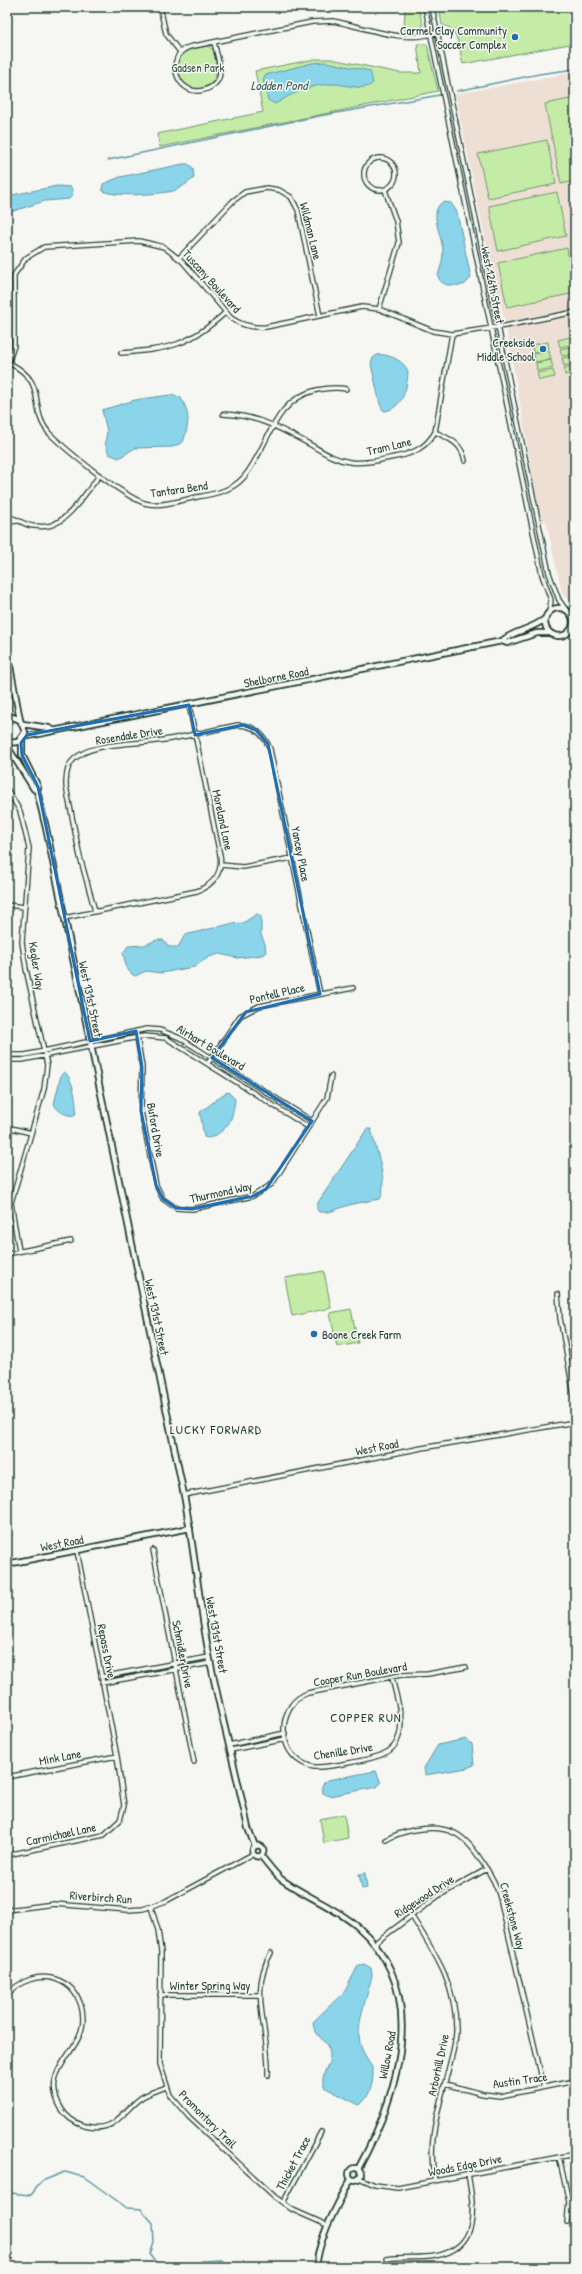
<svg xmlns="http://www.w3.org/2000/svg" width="582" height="2274" font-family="'Patrick Hand',sans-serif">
<rect width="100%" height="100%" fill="#f6f6f2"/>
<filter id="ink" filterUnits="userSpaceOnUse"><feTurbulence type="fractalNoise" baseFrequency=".025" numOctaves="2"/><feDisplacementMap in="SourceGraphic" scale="8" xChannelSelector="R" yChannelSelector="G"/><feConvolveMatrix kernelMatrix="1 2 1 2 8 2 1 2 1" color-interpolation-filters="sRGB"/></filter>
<g filter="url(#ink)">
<path fill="#eedfd5" d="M 570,73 L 575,75 L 575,606 L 562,594 L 546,521 L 541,522 L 505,321 L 493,277 L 455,94 Z"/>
<path fill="#c4eca7" stroke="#72946e" d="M 405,7 L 418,7 L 423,25 L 421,29 L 404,30 Z
M 439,7 L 575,7 L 575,43 L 463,64 C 459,50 459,27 442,25 Z
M 417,44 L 427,44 L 438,91 L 160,147 L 157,134 L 263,112 L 255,71 L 315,59 L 331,59 L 400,73 L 421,73 Z
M 207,46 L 213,49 C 217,66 222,84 200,88 C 195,89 190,88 185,84 C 177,77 175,58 186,52 C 192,48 200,48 207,46 Z
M 575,98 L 575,181 L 561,184 L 545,104 Z
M 547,140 L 556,184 L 488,198 L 478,154 Z
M 557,192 L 566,236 L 498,251 L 489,206 Z
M 567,248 L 575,293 L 507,307 L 498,263 Z
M 574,336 L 575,344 L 560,347 L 558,340 Z
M 548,342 L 549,349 L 533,353 L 532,345 Z
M 575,346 L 575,354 L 562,356 L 560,349 Z
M 549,351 L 551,359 L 535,362 L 534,354 Z
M 575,356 L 575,363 L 564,366 L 562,358 Z
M 551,360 L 553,368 L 537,371 L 536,363 Z
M 575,365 L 575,373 L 565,375 L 564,368 Z
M 553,370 L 555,377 L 539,380 L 537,373 Z
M 324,1271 L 331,1308 L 292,1316 L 285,1278 Z
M 351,1309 L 358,1343 L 337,1347 L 330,1313 Z
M 344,1814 L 348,1838 L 324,1843 L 320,1819 Z"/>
<path fill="#8bd5eb" stroke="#6098a2" d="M 326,62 L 370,71 L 373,83 C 364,92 345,84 334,84 C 312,84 293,93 275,104 L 268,100 L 263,80 L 265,75 L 312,63 Z
M 183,164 L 188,164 L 193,168 L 194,178 C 188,183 181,188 173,191 C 161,194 110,198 102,190 L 103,184 L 120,177 Z
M 57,186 L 71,187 L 73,195 L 69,199 L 45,201 L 7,213 L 7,196 Z
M 443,202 L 451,203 L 457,212 L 471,278 L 464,285 C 455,285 441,288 438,276 C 440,267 443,262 443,252 C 443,237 427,211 443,202 Z
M 377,355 C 388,353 404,361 408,371 C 407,388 404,406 386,411 L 383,410 L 380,404 L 371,364 L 373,358 Z
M 170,395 L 180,397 C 191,413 189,425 183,442 L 173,447 L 135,448 L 119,458 L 109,454 L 105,443 L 107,431 L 102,410 L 135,400 Z
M 257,914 L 261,916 L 261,935 L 265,944 L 266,952 L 262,955 L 238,958 L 219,954 L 209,957 L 194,967 L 161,973 L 146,971 L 135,976 C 126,972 125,962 123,953 L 128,946 L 144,945 L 157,940 L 163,940 L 169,947 L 178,947 L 185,935 L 230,924 L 243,923 Z
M 64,1072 C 72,1075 79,1108 75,1115 C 67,1117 57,1111 54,1104 L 61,1075 Z
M 228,1092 L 235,1099 C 233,1116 231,1126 216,1135 C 212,1137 209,1139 204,1137 L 200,1112 C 207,1108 222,1094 228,1092 Z
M 367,1129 L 371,1129 C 375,1147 389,1183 380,1199 L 352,1204 L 329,1212 L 319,1212 L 317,1209 L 317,1204 Z
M 7,1523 L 12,1536 L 7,1541 Z
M 466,1739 L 472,1744 L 474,1765 L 467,1768 L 425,1775 L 424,1768 L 438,1745 Z
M 376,1771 L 381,1783 L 377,1787 L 329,1796 L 323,1793 L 322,1785 L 327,1780 Z
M 365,1873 L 367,1888 L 362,1889 L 359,1874 Z
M 364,1964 L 371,1968 L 372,1975 C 368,1995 359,2015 359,2035 C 360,2055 371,2059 373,2072 C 374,2082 368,2101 359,2105 L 324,2087 C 319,2075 331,2067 330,2054 C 329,2041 313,2036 313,2022 L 345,1991 L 358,1966 Z"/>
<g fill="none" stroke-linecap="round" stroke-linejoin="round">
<path stroke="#6098a2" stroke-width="1.5" d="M 457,91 L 539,74 L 575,69
M 108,160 L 319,116 L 440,95
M 7,2190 L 10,2193 L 31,2195 L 42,2181 L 65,2172 L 84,2177 L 127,2208 L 141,2209 L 153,2223 L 154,2243 L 150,2254 L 159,2267
M 197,2267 L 202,2261 L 221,2260 L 237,2267"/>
<defs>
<path id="minor" d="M 160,7 L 166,34 L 180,52
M 425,7 L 542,575 L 551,600 L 549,613
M 432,7 L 549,573 L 559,600 L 566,610
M 214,42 C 216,52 220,62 220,72 C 220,79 216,84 211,87 C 180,105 161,57 189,47 L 312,22 L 333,21 C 366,27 404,45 438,32
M364 174a16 16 0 1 1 32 0a16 16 0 1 1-32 0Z
M 179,258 L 233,201 L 245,192 L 267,188 L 279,190 L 291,197 L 298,210 L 320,316
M 379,309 L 399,243 L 396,221 L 385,190
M 121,353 C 169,349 189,346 226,312
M 9,363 C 50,383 27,407 49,433 C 66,450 129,502 149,504 C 165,506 182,500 197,497 C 214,494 232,491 244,477 C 269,447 272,400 317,390 C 327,388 336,387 346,389
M 7,366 L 14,346 L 14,275 L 26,258 L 44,247 L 139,241 L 164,247 L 183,262 L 231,318 C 242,326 253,328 266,327 L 362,307 L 379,309 L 433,331 L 452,334 L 505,326 L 575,312
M 223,414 C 257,415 282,429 311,445 C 323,452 335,460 350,462 C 365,464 380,460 395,457 C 412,454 426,448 435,432 L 452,334
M 435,432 C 450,439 462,443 465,461
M 7,517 C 16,517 23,525 33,526 C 38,526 44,527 48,526 C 68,523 88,489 100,475
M 7,522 L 18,521
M 7,789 L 20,811 L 29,848 L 22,942 L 26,969 L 47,1065 L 44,1089 L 11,1203 L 19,1251
M 221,865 L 243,867 L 292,858
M 7,905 L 24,907
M 95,911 L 80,857 L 66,786 C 66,774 67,763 78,756 C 97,743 134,744 156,741 C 184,738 210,730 238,725 C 254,725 264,734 270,749 L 320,994
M 64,918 L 197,891 C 213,885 223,873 220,855 L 189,705
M 136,1031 L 142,1067 L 141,1111 L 156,1185 L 163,1199 L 176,1208 L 192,1209 L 253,1196 L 272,1184 L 327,1098 L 331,1076
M 7,1055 L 25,1055 L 147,1029 L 160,1030 L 180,1038 L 312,1121
M 7,1060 L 22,1060 L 144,1036 L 166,1038 L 308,1127
M 208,1063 L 240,1016 L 259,1006 L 353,988
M 7,1127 L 31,1133
M 7,1254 L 71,1241
M 558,1294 L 560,1318 L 575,1401
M 184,1495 L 422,1448 L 575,1422
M 153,1550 L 194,1762
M 101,1677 L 209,1657
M 392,1677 C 395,1694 405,1719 399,1736 C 397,1744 391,1751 383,1754 C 374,1759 325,1768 315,1767 C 310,1767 305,1764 301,1762 C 275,1746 280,1702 308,1693 L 401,1675 L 428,1674 L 466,1667
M 102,1683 L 211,1663
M 229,1745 L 285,1733
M 231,1750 L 286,1739
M 7,1777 L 117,1756
M 386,1840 C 395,1834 403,1832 414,1830 C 450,1823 466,1835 484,1865 C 491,1875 497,1886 500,1898 L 544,2087
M 7,1855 L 104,1835 L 120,1820 L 124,1806 L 117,1756 L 77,1551
M 151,1907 L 158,1930 L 161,1952 L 160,2064 L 170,2095 L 189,2117 L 275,2197 L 293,2210 L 327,2225
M 7,1910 L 54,1904 L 128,1910 L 143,1909 L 166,1901 L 253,1854
M 411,1915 C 434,1952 457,1985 456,2031 C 456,2043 452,2055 449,2067 C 440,2105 426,2141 435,2181
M 375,1943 L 438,1896 L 487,1869
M 7,1995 C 34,1964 82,1975 83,2019 C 83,2053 38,2069 61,2108 C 66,2117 75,2123 85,2126 C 114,2133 120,2115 138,2100 C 146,2093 157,2091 166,2087
M 160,1995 L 259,1995
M 268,2075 C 270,2032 248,1993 271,1953
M 445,2084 L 483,2094 L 500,2096 L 575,2081
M 559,2157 L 569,2202 L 567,2222
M 359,2178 L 375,2185 L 398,2188 L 575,2154
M 283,2203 L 321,2132
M 386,2259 C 402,2256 419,2259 435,2256 C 481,2248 474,2207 468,2174"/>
<path id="tertiary" d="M545 622a14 14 0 1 1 28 0a14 14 0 1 1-28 0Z
M 502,641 L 507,643 L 537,633 L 550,633
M 7,650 L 20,720
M 7,695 L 7,713
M 7,718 L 13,717 L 20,720 L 25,732 L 18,742 L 7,743
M 23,724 L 49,728 L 53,730
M 23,737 L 502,641 C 512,631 532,630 546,618
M 22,739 L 22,755 L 38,787 L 37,791 L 46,828 L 184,1495 C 194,1548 199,1602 209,1655 C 220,1713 236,1770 248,1828 L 255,1846
M 7,746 L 34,789 L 37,791
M 7,1564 L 190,1528
M252.5 1851a5.5 5.5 0 1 1 11 0a5.5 5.5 0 1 1-11 0Z
M 261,1856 C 267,1863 274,1873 281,1879 C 306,1897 335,1907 358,1927 C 432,1991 398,2096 358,2169
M349 2174a6 6 0 1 1 12 0a6 6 0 1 1-12 0Z
M 316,2267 C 320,2234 336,2208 351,2179"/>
</defs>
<use href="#minor" stroke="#1f3d34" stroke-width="6"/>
<use href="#tertiary" stroke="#1f3d34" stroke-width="8"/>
<use href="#minor" stroke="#f6f6f2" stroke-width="3.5"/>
<use href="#tertiary" stroke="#f6f6f2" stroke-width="4.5"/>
</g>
</g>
<path fill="none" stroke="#1f6fb2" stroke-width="3" stroke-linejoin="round" d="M 189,705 L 195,735 L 243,725 L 256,730 L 268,744 L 320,994 L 246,1012 L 212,1058 L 312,1121 L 266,1189 L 253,1196 L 192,1209 L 176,1208 L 163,1199 L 156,1185 L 141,1111 L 142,1067 L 136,1031 L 90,1041 L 38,787 L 22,755 L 21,743 L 27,735 Z"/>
<g fill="#1f6fb2" stroke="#f6f6f2" stroke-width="1.5">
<circle cx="515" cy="37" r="4"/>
<circle cx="543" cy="349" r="4"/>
<circle cx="314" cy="1334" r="4"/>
</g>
<g text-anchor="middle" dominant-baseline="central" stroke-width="3" stroke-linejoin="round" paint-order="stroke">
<g font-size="12" fill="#1f3d34" stroke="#f6f6f2" text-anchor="end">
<text x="507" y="30">Carmel Clay Community<tspan x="507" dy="14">Soccer Complex</tspan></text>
<text x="535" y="342">Creekside<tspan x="535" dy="14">Middle School</tspan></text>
<text x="322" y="1334" text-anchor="start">Boone Creek Farm</text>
</g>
<g font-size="12" fill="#385745" stroke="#f6f6f2">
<text x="198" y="67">Gadsen Park</text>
</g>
<g font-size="12" fill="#1f3d34" stroke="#f6f6f2">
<text transform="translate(311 231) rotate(76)">Wildman Lane</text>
<text transform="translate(212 281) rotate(48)">Tuscany Boulevard</text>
<text transform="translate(493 285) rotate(79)">West 126th Street</text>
<text transform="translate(389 446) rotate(-13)">Tram Lane</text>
<text transform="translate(179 489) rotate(-8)">Tantara Bend</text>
<text transform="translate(276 677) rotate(-11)">Shelborne Road</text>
<text transform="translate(129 735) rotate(-9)">Rosendale Drive</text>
<text transform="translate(223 820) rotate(78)">Moreland Lane</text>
<text transform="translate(301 854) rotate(79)">Yancey Place</text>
<text transform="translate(37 966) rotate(81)">Kegler Way</text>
<text transform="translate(277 993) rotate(-13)">Pontell Place</text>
<text transform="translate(91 999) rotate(78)">West 131st Street</text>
<text transform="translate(211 1047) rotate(31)">Airhart Boulevard</text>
<text transform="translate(156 1130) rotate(80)">Buford Drive</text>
<text transform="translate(221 1192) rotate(-12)">Thurmond Way</text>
<text transform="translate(157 1317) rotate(78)">West 131st Street</text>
<text transform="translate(377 1447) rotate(-11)">West Road</text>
<text transform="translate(62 1543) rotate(-11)">West Road</text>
<text transform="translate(217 1635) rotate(80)">West 131st Street</text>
<text transform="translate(107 1651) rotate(79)">Repass Drive</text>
<text transform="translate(183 1654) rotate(79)">Schmidler Drive</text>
<text transform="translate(360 1674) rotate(-10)">Cooper Run Boulevard</text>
<text transform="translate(343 1751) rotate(-9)">Chenille Drive</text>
<text transform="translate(60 1757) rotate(-11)">Mink Lane</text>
<text transform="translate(61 1834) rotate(-12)">Carmichael Lane</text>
<text transform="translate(424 1896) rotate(-33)">Ridgewood Drive</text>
<text transform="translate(101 1897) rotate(4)">Riverbirch Run</text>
<text transform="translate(513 1916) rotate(75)">Creekstone Way</text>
<text x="210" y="1985">Winter Spring Way</text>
<text transform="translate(387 2055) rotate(-79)">Willow Road</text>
<text transform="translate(438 2065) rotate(-78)">Arborhill Drive</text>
<text transform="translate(520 2080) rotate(-8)">Austin Trace</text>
<text transform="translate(208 2119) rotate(45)">Promontory Trail</text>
<text transform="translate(293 2163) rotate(-62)">Thicket Trace</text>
<text transform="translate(465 2165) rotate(-11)">Woods Edge Drive</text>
</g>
<g font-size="13" font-style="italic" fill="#355b59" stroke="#f6f6f2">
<text x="279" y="85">Lodden Pond</text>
</g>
<g font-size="13" letter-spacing="1" fill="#1f3d34" stroke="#f6f6f2">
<text x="216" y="1429">LUCKY FORWARD</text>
<text x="366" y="1717">COPPER RUN</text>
</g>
</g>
<rect width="582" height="2274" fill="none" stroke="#f6f6f2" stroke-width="24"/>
<rect x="12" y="12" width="558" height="2250" fill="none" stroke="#1f3d34" stroke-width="1.5" filter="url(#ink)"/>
</svg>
